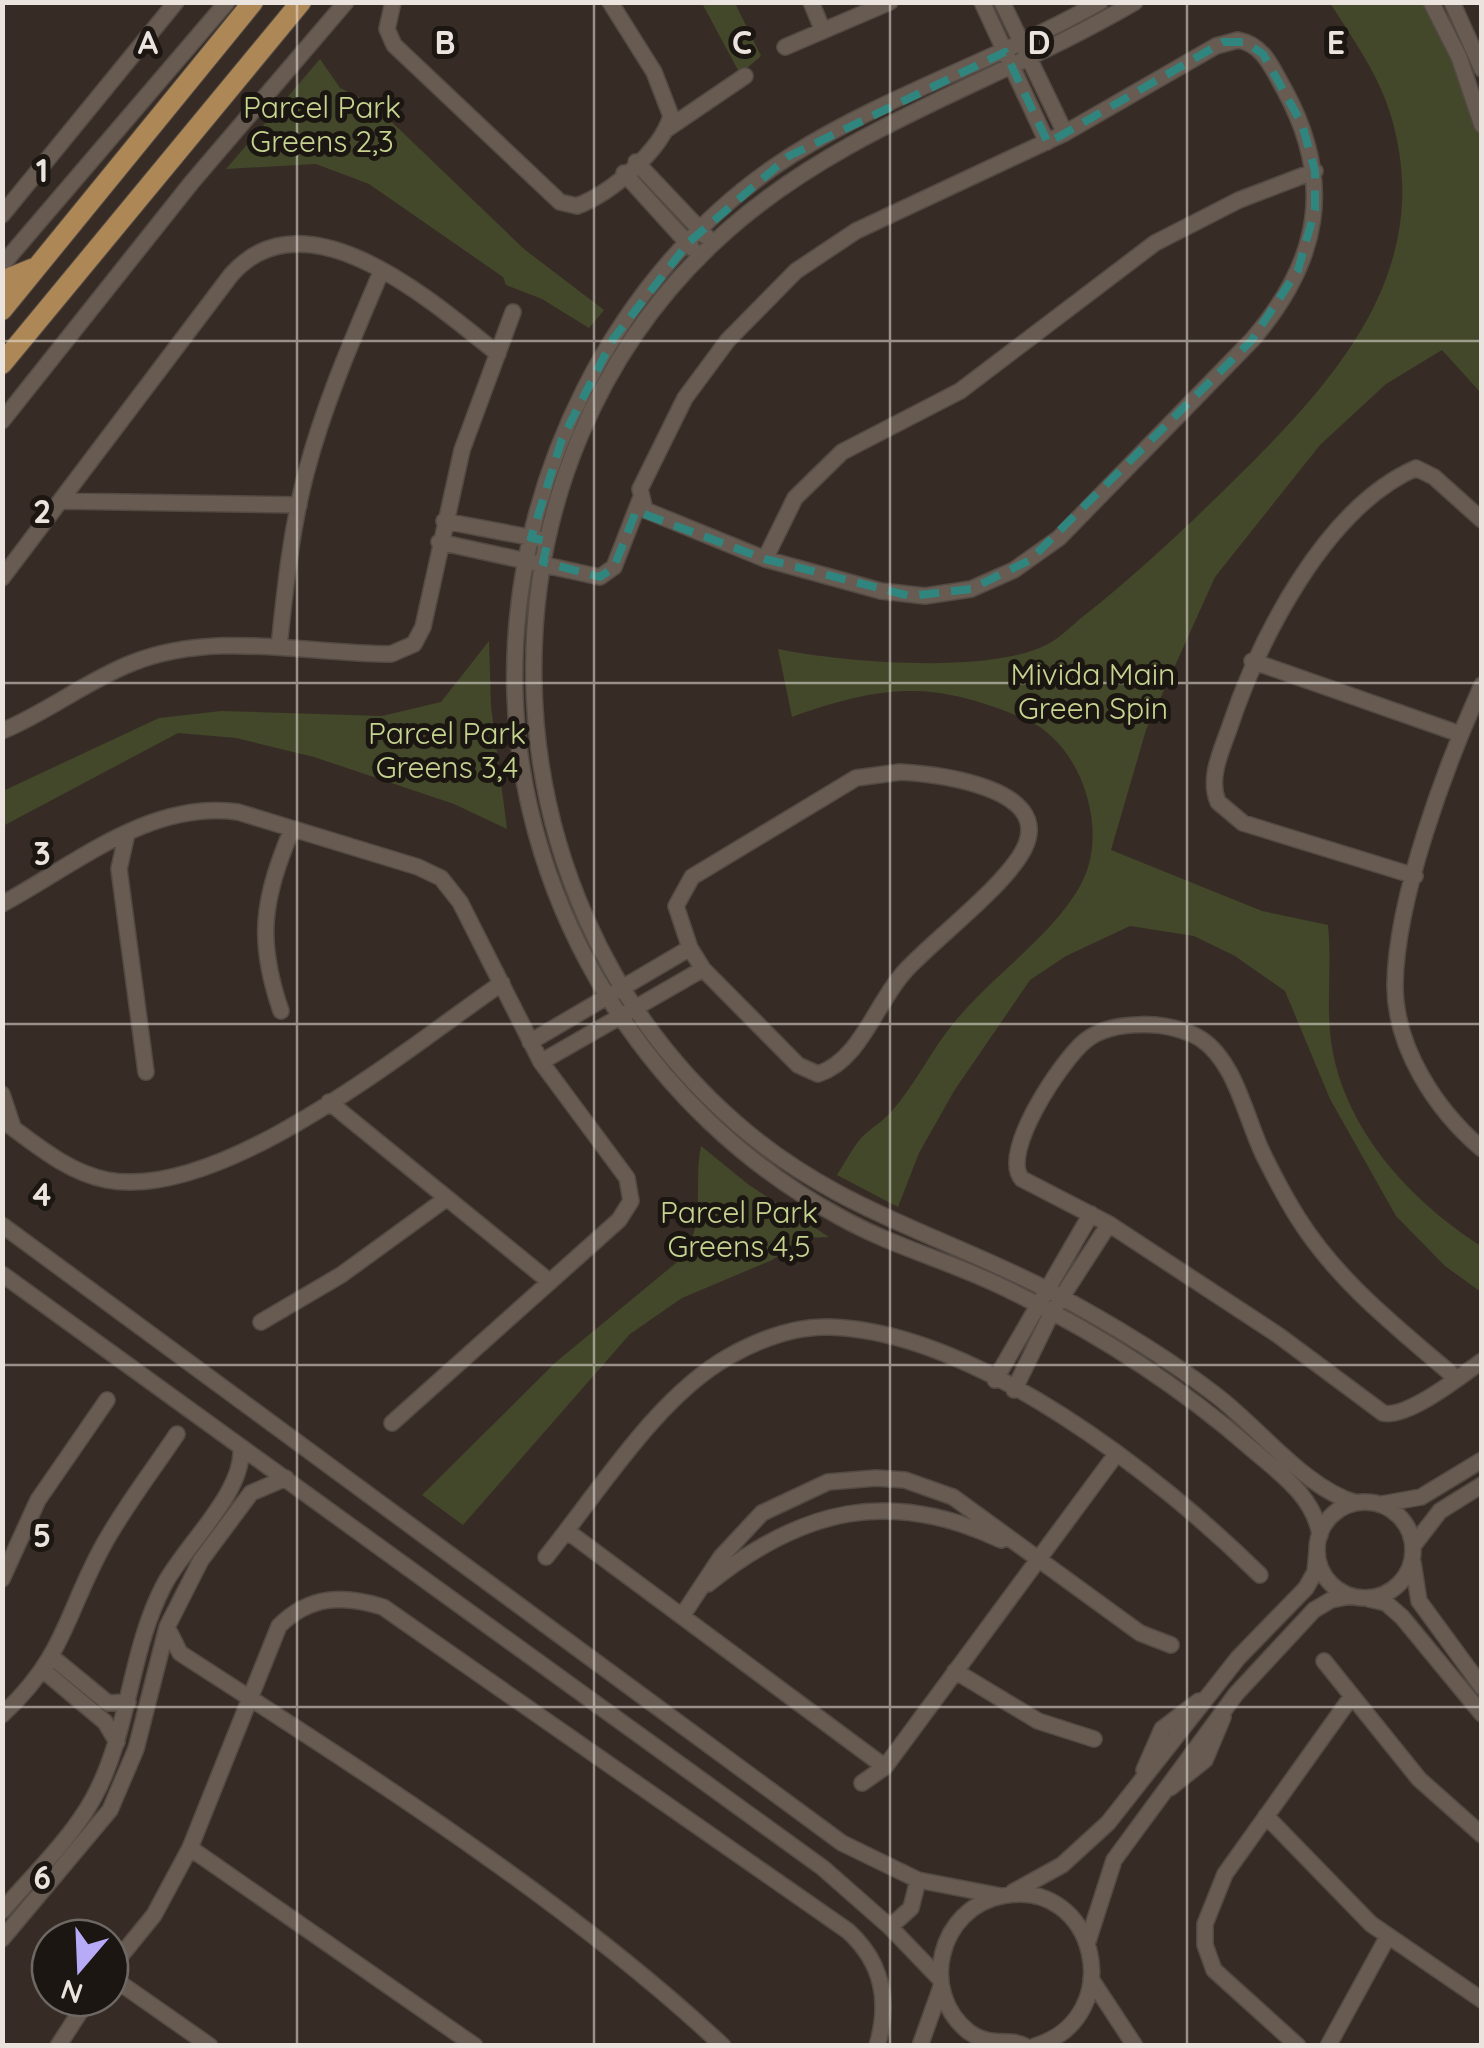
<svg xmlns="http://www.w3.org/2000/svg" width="1484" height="2048" font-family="Quicksand,sans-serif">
<rect width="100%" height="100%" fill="#372c25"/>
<path fill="#424829" d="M 702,3 L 735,3 L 761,56 L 740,74 Z
M 1330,3 L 1425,3 L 1469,96 L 1481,140 L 1481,393 L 1442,350 L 1386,384 L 1320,445 L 1215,577 L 1146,730 L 1111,850 L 1262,911 L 1328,925 C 1332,963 1326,1003 1331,1041 C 1343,1128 1409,1200 1481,1246 L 1481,1292 L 1445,1266 L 1396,1216 L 1330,1099 L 1285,991 L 1235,956 L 1194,936 L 1130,926 L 1066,956 L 1030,980 L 954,1091 L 919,1153 L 898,1207 L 837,1175 C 845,1163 852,1148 862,1137 C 871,1128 882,1122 891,1112 C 916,1084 932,1048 957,1019 C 994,974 1060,930 1084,878 C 1108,826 1080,743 1027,720 C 934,680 885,684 792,717 L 778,649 C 841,662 991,675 1048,644 C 1063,636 1076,621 1090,611 C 1136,574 1178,535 1220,494 C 1325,391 1439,278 1391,116 C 1380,77 1352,37 1330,3 Z
M 320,59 L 340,88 L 374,105 L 524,249 L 604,310 L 589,328 L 542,299 L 506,285 L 503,277 L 369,184 L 316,164 L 226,169 Z
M 489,641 L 491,706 L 507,829 L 454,804 L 314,757 L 236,738 L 178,733 L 3,826 L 3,791 L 159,718 L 221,711 L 382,716 L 441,702 Z
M 701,1146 L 749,1185 L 829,1237 L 804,1238 L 772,1260 L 682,1298 L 630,1334 L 463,1525 L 422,1495 L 556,1362 L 682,1258 C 707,1222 693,1186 701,1146 Z"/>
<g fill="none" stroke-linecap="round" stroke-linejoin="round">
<defs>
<path id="minor" d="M 393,2 L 387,29 L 394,45 L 560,202 L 577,206 C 611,193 661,151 671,116 L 654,72 L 610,2
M 811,2 L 823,31
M 982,2 L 1047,142
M 1002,2 L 1065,133
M 1100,2 C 1000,59 889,94 792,155 C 615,267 508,487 515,695 C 522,911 650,1114 840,1217 C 895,1248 957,1263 1013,1292 C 1099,1334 1181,1387 1253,1450 C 1281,1474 1314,1497 1320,1535
M 1135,2 C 1001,81 847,125 729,229 C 462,463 473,893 736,1123 C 834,1209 937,1233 1048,1290 C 1106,1321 1164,1355 1217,1396 C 1260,1429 1305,1488 1356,1503
M 1431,2 L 1459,57 L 1482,125
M 1452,2 L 1482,69
M 1238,40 C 1264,45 1272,68 1284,89 C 1335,182 1320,261 1252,340 L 1059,538 L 1014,570 L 971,589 L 925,596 L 881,591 L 765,559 L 645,510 L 640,489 L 685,398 L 728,340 L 796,271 L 856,231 L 1065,133 L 1216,46 Z
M 785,47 L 890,2
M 667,129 L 745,76
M 636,162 L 707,237
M 624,173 L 692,248
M 2,215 L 176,2
M 2,265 L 227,2
M 2,421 L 192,182 L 346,2
M 61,501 L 299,505
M 444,521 L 539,539
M 439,542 L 600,577 L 614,567 L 640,500
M 765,559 L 795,498 L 842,452 L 960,391 L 1155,243 L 1239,200 L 1315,171
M 2,578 L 231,275 C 306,189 434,303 498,354
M 279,647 C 285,589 291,530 306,473 C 324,404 353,338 381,272
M 1252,661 L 1460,734
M 1482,685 C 1446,765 1396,898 1395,985 C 1395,1048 1436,1110 1482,1149
M 2,731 C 48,712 86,681 132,663 C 215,630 305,654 391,654 L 414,644 L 423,627 L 462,450 L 513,312
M 900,772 C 935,774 1055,787 1024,849 C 1005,886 937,937 906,970 C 876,1002 861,1060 818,1074 L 798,1065 L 703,969 L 690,948 L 676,906 L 692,877 L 856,778 Z
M 127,833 L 119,869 L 146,1072
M 1415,876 L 1243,823 L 1218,802 C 1208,778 1221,752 1229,729 C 1259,639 1325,508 1416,468 L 1434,477 L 1482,520
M 2,904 C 76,864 150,800 238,812 L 418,867 L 441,878 L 460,902 L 541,1062 L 627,1178 L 631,1201 L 619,1220 L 392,1423
M 281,1011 C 256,939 263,899 292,829
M 530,1042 L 690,948
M 541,1062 L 703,969
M 2,1094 L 13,1127
M 329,1102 L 550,1282
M 2,1120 C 35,1144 67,1172 107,1180 C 223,1202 410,1046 502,983
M 2,1225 L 842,1843 L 918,1880 L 1001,1896
M 2,1274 L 823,1868 L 890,1927 L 940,1979
M 261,1322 L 341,1275 L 447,1198
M 1457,1379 C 1399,1329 1339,1283 1298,1218 C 1286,1199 1275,1178 1265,1158 C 1246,1121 1237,1063 1201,1039 C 1172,1020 1112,1019 1085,1041 C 1062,1060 999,1153 1022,1179 L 1109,1224 L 1278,1335 L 1383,1413 C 1407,1419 1461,1376 1482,1361
M 995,1380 L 1091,1214
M 1014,1390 L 1052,1312 L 1109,1224
M1317 1550a48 48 0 1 1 96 0a48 48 0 1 1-96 0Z
M 1382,1504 L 1421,1497 L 1482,1460
M 567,1531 L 885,1767
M 1413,1546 L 1440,1511 L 1482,1485
M 546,1557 C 598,1493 656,1398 728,1357 C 758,1340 794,1326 829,1327 C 975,1331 1160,1476 1260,1575
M 1413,1563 L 1419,1601 L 1482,1687
M 2,1579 L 38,1500 L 107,1400
M 708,1584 C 801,1509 890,1487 1001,1540
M 1369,1599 L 1386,1603 L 1402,1617 L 1482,1714
M 682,1616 L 721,1557 L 762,1513 L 828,1482 L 876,1478 L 905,1480 L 953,1497 L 1140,1633 L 1171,1645
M 167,1627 L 180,1653 C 361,1770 566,1899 723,2046
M 52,1657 L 108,1703 L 128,1702
M 1324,1661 L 1419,1779 L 1482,1835
M 43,1670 L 105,1722 L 117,1742
M 955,1671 L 1038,1721 L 1094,1739
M 2,1715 C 66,1656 66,1612 104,1544 C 125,1506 153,1470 177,1434
M 1144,1770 L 1162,1729 L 1199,1701
M 862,1783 L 885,1767 L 1117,1453
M 1170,1788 L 1205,1760 L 1223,1717
M 1266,1816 L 1371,1924 L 1482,2000
M 190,1848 L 475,2046
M 1013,1892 L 1062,1865 L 1108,1823 L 1238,1658 L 1306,1588 L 1315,1572 L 1317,1551
M 2,1911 C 33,1875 72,1838 94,1797 C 130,1730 129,1652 164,1585 C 185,1545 245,1492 241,1447
M 890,1927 L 911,1908 L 918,1880
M 2,1939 L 110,1810 L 136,1749 L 167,1627 L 201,1560 L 251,1493 L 286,1478
M 1088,1941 L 1114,1860 L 1236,1694 L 1314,1610 L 1331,1600 L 1351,1596
M 110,1969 L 154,1915 L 190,1848 L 279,1626 C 310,1595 343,1595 383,1607 L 848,1931 C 883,1963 890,2001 877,2046
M 110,1976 L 210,2046
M 1091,1979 L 1135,2046
M 58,2046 L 89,1998
M 920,2046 L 941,1987
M 1025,2046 C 1009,2037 991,2048 969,2032 C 918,1992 939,1908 1002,1896 C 1096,1876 1130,2017 1035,2046
M 1298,2046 L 1214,1970 L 1205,1945 L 1205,1924 L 1225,1874 L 1352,1696
M 1328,2046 L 1387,1938"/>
<path id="major" d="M 2,281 L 34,268
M 2,310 L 253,2
M 2,364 L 301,2"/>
</defs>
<use href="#minor" stroke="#534a44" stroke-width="18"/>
<use href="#major" stroke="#534a44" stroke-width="22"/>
<use href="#minor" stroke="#675b52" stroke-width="15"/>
<use href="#major" stroke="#ad8856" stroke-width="20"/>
</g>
<path fill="none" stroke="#30867f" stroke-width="8" stroke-dasharray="20 12" stroke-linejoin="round" d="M 1223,42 L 1245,42 L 1263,54 L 1302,124 L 1315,171 L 1315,210 L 1298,270 L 1252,340 L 1030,560 L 971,589 L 910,596 L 765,559 L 636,511 L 614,567 L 600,577 L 543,562 L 548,541 L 531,538 L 562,439 L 613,339 L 689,242 L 789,156 L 1005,52 L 1048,143 Z"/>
<path fill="none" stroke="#ebe3de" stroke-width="2.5" stroke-opacity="0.55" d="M 297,2 L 297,2046M 594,2 L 594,2046M 890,2 L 890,2046M 1187,2 L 1187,2046M 2,341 L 1482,341M 2,683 L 1482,683M 2,1024 L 1482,1024M 2,1365 L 1482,1365M 2,1707 L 1482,1707"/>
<g text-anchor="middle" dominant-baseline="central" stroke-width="10" stroke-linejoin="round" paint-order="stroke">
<g font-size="30" fill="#c6d490" stroke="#1b1612">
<text x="322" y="107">Parcel Park<tspan x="322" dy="34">Greens 2,3</tspan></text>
<text x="1093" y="674">Mivida Main<tspan x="1093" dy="34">Green Spin</tspan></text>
<text x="447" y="733">Parcel Park<tspan x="447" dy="34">Greens 3,4</tspan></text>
<text x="739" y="1212">Parcel Park<tspan x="739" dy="34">Greens 4,5</tspan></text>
</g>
</g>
<g font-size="32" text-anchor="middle" font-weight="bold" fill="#ebe3de" stroke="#1b1612" stroke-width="10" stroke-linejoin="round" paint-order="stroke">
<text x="148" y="54">A</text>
<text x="445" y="54">B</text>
<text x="742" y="54">C</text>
<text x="1039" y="54">D</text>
<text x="1336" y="54">E</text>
<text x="42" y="182">1</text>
<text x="42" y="523">2</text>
<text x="42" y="865">3</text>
<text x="42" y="1206">4</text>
<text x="42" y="1547">5</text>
<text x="42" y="1889">6</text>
</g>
<rect width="1484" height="2048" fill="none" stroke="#ebe3de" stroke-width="10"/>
<g transform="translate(80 1968) rotate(199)"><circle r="48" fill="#1b1612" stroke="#6e6864" stroke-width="2.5"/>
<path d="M0-8L18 38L0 25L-18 38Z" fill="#b7abf8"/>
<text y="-15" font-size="28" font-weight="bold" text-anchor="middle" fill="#ebe3de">N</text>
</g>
</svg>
